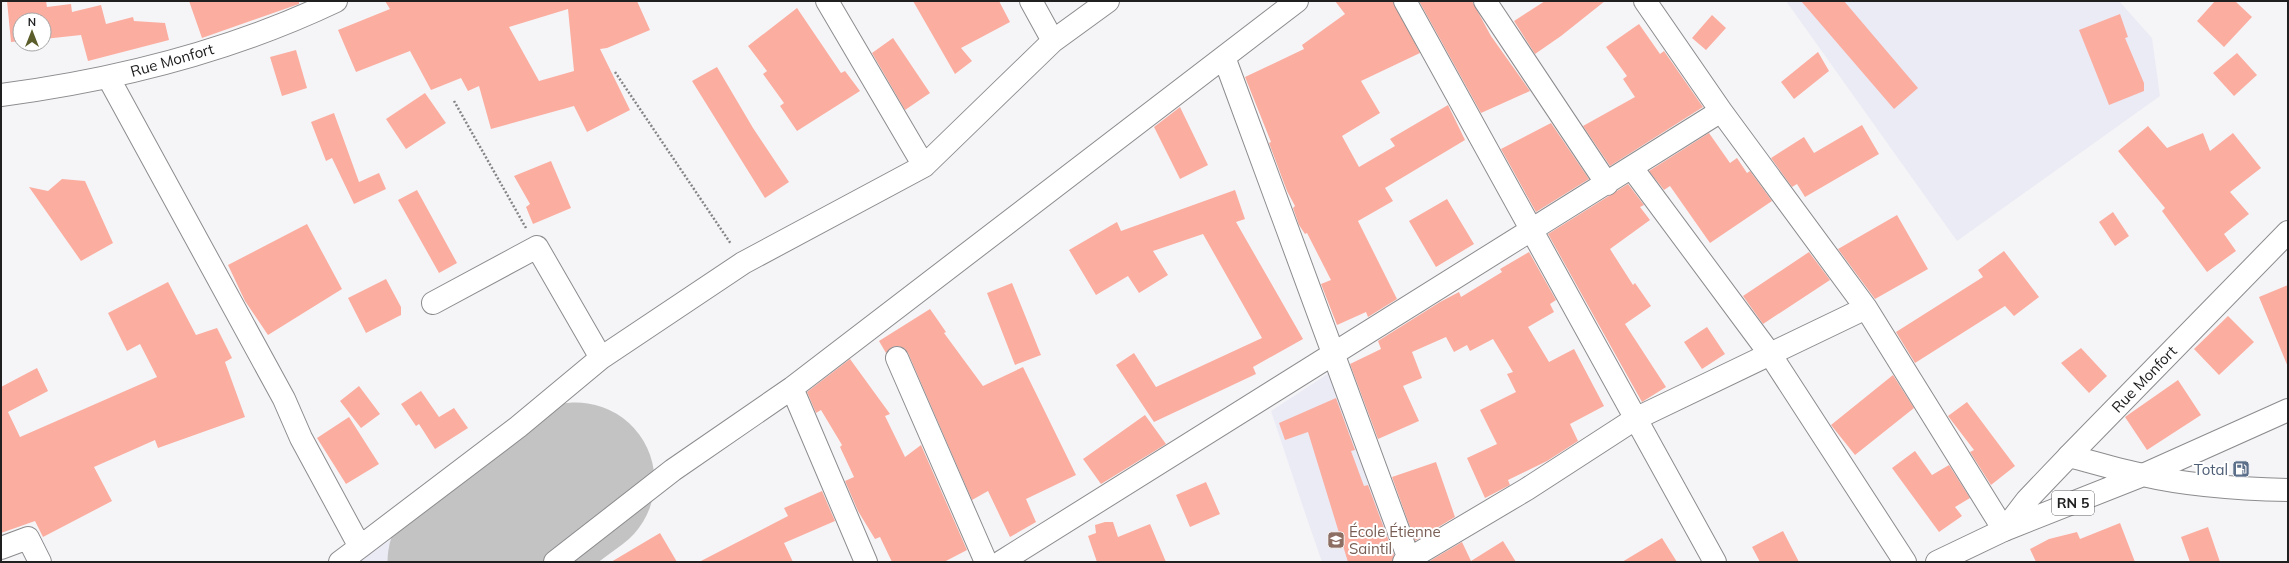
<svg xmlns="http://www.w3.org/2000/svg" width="2289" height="563" font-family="Mulish,sans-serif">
<rect width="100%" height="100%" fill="#f5f5f7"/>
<path fill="#ebebf5" d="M 1786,1 L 2119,1 L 2152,38 L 2160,96 L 1957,241 Z
M 1329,373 L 1400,557 L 1392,562 L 1322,562 L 1303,507 L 1271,411 Z
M 557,421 L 622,533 L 582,562 L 359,562 Z"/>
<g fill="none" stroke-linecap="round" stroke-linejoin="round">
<path stroke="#c3c3c4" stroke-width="157" d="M 466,562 L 576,481"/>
</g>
<path fill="#fbada0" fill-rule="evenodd" d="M 7,1 L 46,1 L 47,7 L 71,4 L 72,12 L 101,5 L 106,24 L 133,17 L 134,21 L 165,23 L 169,40 L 88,61 L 81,35 L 44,39 L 44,20 L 20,20 L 20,41 L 11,42 Z
M 189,1 L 299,1 L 299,4 L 202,38 Z
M 385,1 L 637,1 L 650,30 L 607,48 L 600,49 L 630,110 L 587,132 L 574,106 L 491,129 L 479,86 L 468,91 L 461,78 L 431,90 L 410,51 L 356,72 L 338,30 L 390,9 ZM 568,9 L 574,71 L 539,81 L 509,27 Z
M 913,1 L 999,1 L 1010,22 L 961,48 L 972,61 L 955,74 Z
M 1335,1 L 1393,1 L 1420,53 L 1361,81 L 1380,113 L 1342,136 L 1359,167 L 1395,146 L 1390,139 L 1448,105 L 1465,140 L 1385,188 L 1393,201 L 1358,221 L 1397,299 L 1368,317 L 1366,312 L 1337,325 L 1321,284 L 1331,280 L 1307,233 L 1305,234 L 1299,225 L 1293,208 L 1295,206 L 1287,191 L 1269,143 L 1271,142 L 1245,77 L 1304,49 L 1302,45 L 1345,14 Z
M 1419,1 L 1472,1 L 1491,36 L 1530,91 L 1481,113 Z
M 1545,1 L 1605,1 L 1561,36 L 1535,54 L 1514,21 Z
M 1801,1 L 1844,1 L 1918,88 L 1894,109 Z
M 2215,1 L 2235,1 L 2252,17 L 2224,47 L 2197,21 Z
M 797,8 L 841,73 L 845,71 L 860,91 L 797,131 L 780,106 L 784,103 L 763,74 L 767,71 L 748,46 Z
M 2120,14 L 2128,37 L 2125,38 L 2144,83 L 2144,91 L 2109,105 L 2079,30 Z
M 1712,15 L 1726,28 L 1706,50 L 1692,38 Z
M 1639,24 L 1660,54 L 1664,51 L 1703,107 L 1610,166 L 1583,126 L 1635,97 L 1623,79 L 1627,76 L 1606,47 Z
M 893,38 L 930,93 L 905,110 L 872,53 Z
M 296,50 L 307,88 L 282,96 L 270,57 Z
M 1818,52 L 1829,71 L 1794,99 L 1781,82 Z
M 2237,53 L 2257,75 L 2234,96 L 2213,73 Z
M 717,67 L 753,128 L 789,182 L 765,198 L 692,81 Z
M 425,93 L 446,123 L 406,149 L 386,119 Z
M 1180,107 L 1208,165 L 1180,179 L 1154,127 Z
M 334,113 L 359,182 L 379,173 L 386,189 L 354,204 L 332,158 L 326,161 L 311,122 Z
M 1551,123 L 1589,179 L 1536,212 L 1501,149 Z
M 1862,125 L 1879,154 L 1805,197 L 1797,184 L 1792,187 L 1771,158 L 1804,137 L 1814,153 Z
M 2148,126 L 2167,148 L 2203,133 L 2210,151 L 2233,133 L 2261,168 L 2230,192 L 2249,214 L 2224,234 L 2236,251 L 2207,272 L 2162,211 L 2165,208 L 2118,151 Z
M 1709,133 L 1730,163 L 1737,158 L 1747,173 L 1750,171 L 1772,201 L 1710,243 L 1670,186 L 1664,190 L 1649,171 Z
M 551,161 L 571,208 L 533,224 L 526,207 L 530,204 L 514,176 Z
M 62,179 L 85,181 L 113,243 L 81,261 L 29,187 L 48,191 Z
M 1628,184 L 1644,205 L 1640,207 L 1650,220 L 1610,249 L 1633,285 L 1635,283 L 1651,306 L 1625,324 L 1666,387 L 1642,402 L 1548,234 Z
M 417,190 L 457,263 L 439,273 L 398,200 Z
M 1235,190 L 1245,219 L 1236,222 L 1303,339 L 1253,367 L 1256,374 L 1154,422 L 1116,365 L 1134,353 L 1156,387 L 1262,338 L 1203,234 L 1153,251 L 1168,275 L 1139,293 L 1128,276 L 1096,295 L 1069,250 L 1117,222 L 1121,231 Z
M 1447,199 L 1474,244 L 1436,267 L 1409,221 Z
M 2113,212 L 2129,236 L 2115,246 L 2099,222 Z
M 1897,215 L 1928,269 L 1875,299 L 1838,249 Z
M 307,224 L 342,289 L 268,335 L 245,301 L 228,265 Z
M 2004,251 L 2039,297 L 2014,316 L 2005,306 L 1915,363 L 1896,332 L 1983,277 L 1978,270 Z
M 1529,252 L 1556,300 L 1550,304 L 1554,312 L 1528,327 L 1549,362 L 1574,349 L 1604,406 L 1570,424 L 1578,441 L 1547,461 L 1508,480 L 1510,485 L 1485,498 L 1467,458 L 1497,444 L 1480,410 L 1516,392 L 1507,374 L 1513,372 L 1493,339 L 1470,351 L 1467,345 L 1454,352 L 1446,337 L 1412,352 L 1422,378 L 1403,386 L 1419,421 L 1378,439 L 1350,364 L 1381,349 L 1378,341 L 1440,302 L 1459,292 L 1461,297 L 1502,272 L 1500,269 Z
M 1809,252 L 1830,280 L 1763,324 L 1743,296 Z
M 386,279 L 401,307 L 401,315 L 366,333 L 348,298 Z
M 168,282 L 196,335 L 217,328 L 232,358 L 225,362 L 245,417 L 158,448 L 155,440 L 94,467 L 112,501 L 43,537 L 35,521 L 1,533 L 1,387 L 37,368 L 48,391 L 8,412 L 20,437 L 157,377 L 140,344 L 127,351 L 108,313 Z
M 1012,283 L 1041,355 L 1015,365 L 987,293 Z
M 2288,285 L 2288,367 L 2259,297 Z
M 930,309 L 946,332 L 944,333 L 983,386 L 1023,367 L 1076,475 L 1026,499 L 1036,522 L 1010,537 L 988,491 L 972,500 L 908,353 L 904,348 L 898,346 L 892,347 L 886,353 L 879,341 Z
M 2228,316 L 2254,342 L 2219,375 L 2194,349 Z
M 1707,327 L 1725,354 L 1702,369 L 1684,342 Z
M 2081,348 L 2107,376 L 2089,393 L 2061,363 Z
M 850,359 L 890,414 L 885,416 L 905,457 L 921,445 L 967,550 L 944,562 L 892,562 L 880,537 L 875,539 L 858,511 L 845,481 L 854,477 L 840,447 L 842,445 L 821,410 L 816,413 L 807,392 Z
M 1893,375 L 1914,408 L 1855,455 L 1831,425 Z
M 2178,380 L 2201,415 L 2147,450 L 2125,417 Z
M 359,386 L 380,414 L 361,428 L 340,401 Z
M 421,391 L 439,417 L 454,408 L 468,428 L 435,449 L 419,424 L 416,426 L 401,404 Z
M 1336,398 L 1355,450 L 1351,451 L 1364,486 L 1368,485 L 1394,555 L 1392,562 L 1348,562 L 1308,432 L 1285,440 L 1279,423 Z
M 1967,402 L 2015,466 L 1991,485 L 1970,452 L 1974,450 L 1948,416 Z
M 1145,415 L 1166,444 L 1101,484 L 1083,459 Z
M 349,417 L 379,464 L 346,484 L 317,438 Z
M 1915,451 L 1932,475 L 1949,465 L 1970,498 L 1955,507 L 1962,516 L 1939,532 L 1892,468 Z
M 1436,462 L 1455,517 L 1415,541 L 1392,477 Z
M 1206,482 L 1220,514 L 1190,527 L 1176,495 Z
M 822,491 L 835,521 L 784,543 L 793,562 L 699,562 L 788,516 L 784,508 Z
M 1105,522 L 1113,522 L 1118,537 L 1150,524 L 1166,562 L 1097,562 L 1088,536 L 1096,533 L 1095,525 Z
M 2120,523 L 2135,562 L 2036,562 L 2030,549 L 2049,539 L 2077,532 L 2080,539 Z
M 2208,527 L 2220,562 L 2190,562 L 2181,537 Z
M 1783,531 L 1799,562 L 1760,562 L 1752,547 Z
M 660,533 L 677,562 L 611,562 Z
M 1662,538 L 1677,562 L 1622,562 Z
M 1503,541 L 1516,562 L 1428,562 L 1462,542 L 1471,561 Z"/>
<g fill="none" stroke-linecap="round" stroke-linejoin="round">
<defs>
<path id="minor" d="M 827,1 L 924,166
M 1031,1 L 1053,41
M 1405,1 L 1715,562
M 1485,1 L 1607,184
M 1645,1 L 1721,111 L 1866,308 L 2004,530
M 1224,57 L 1410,562
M 108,77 L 284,399 L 301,438 L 360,547 L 518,427 L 601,358 L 743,263 L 924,166 L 1053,41 L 1108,1
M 1,95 C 115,80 231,51 336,1
M 1632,168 L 1770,354 L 1905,562
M 433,303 L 537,247 L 601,358
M 897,358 L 986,562
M 792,388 L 866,562
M 2069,456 L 2288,232
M 2143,475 L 2288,410
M 1,548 L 28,538 L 40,562
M 340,562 L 360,547
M 555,562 L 673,470 L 792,388 L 1297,1
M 1001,562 L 1721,111
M 1404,562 L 1527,489 L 1635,419 L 1866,308"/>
<path id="major" d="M 2004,530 L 2027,500 L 2069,456 C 2093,462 2118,470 2143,475 C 2190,486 2240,489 2288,490
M 1937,562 L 2004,530 L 2143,475"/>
</defs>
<use href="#minor" stroke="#8c8c8f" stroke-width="24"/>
<use href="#major" stroke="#8c8c8f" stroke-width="24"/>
<path stroke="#848486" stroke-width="2.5" stroke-dasharray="2 2" stroke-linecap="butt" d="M 615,72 L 731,244
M 454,101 L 526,228"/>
<use href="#minor" stroke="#fff" stroke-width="22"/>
<use href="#major" stroke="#fff" stroke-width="22"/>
</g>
<defs>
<symbol id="fuel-square" viewBox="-11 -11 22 22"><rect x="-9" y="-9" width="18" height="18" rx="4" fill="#5c6f8a" stroke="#fff"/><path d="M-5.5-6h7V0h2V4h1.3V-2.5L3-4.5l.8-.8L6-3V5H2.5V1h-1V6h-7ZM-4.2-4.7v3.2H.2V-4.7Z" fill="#fff"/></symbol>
<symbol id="school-square" viewBox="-11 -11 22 22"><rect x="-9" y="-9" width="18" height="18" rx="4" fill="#8d6e63" stroke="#fff"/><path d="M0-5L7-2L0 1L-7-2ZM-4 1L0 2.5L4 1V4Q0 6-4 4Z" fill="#fff"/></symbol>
</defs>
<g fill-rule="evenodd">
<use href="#fuel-square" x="2231" y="459" width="20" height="20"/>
<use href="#school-square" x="1326" y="530" width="20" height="20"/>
</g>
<g text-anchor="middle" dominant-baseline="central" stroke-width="4" stroke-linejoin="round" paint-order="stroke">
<rect fill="#fff" stroke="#636364" stroke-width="1" x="2052" y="491" width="42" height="24" rx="3"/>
<g font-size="14" font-weight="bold" fill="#202021">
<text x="2073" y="503">RN 5</text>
</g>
<g font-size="15" fill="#202021" stroke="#fff">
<text transform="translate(172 60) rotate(-16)">Rue Monfort</text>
<text transform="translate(2144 379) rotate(-46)">Rue Monfort</text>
</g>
<g font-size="15" fill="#4e5e75" stroke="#fff" text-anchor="end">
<text x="2228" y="469">Total</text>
</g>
<g font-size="15" fill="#785e54" stroke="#fff" text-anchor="start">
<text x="1349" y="531">École Étienne<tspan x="1349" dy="17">Saintil</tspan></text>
</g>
</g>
<rect width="2289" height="563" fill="none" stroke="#202021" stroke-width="4"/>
<g transform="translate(32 32)"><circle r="19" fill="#ffffff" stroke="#a6a6a6"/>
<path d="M0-3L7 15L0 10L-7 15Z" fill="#5b5d2a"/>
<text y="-6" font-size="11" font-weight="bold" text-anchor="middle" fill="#202021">N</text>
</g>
</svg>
